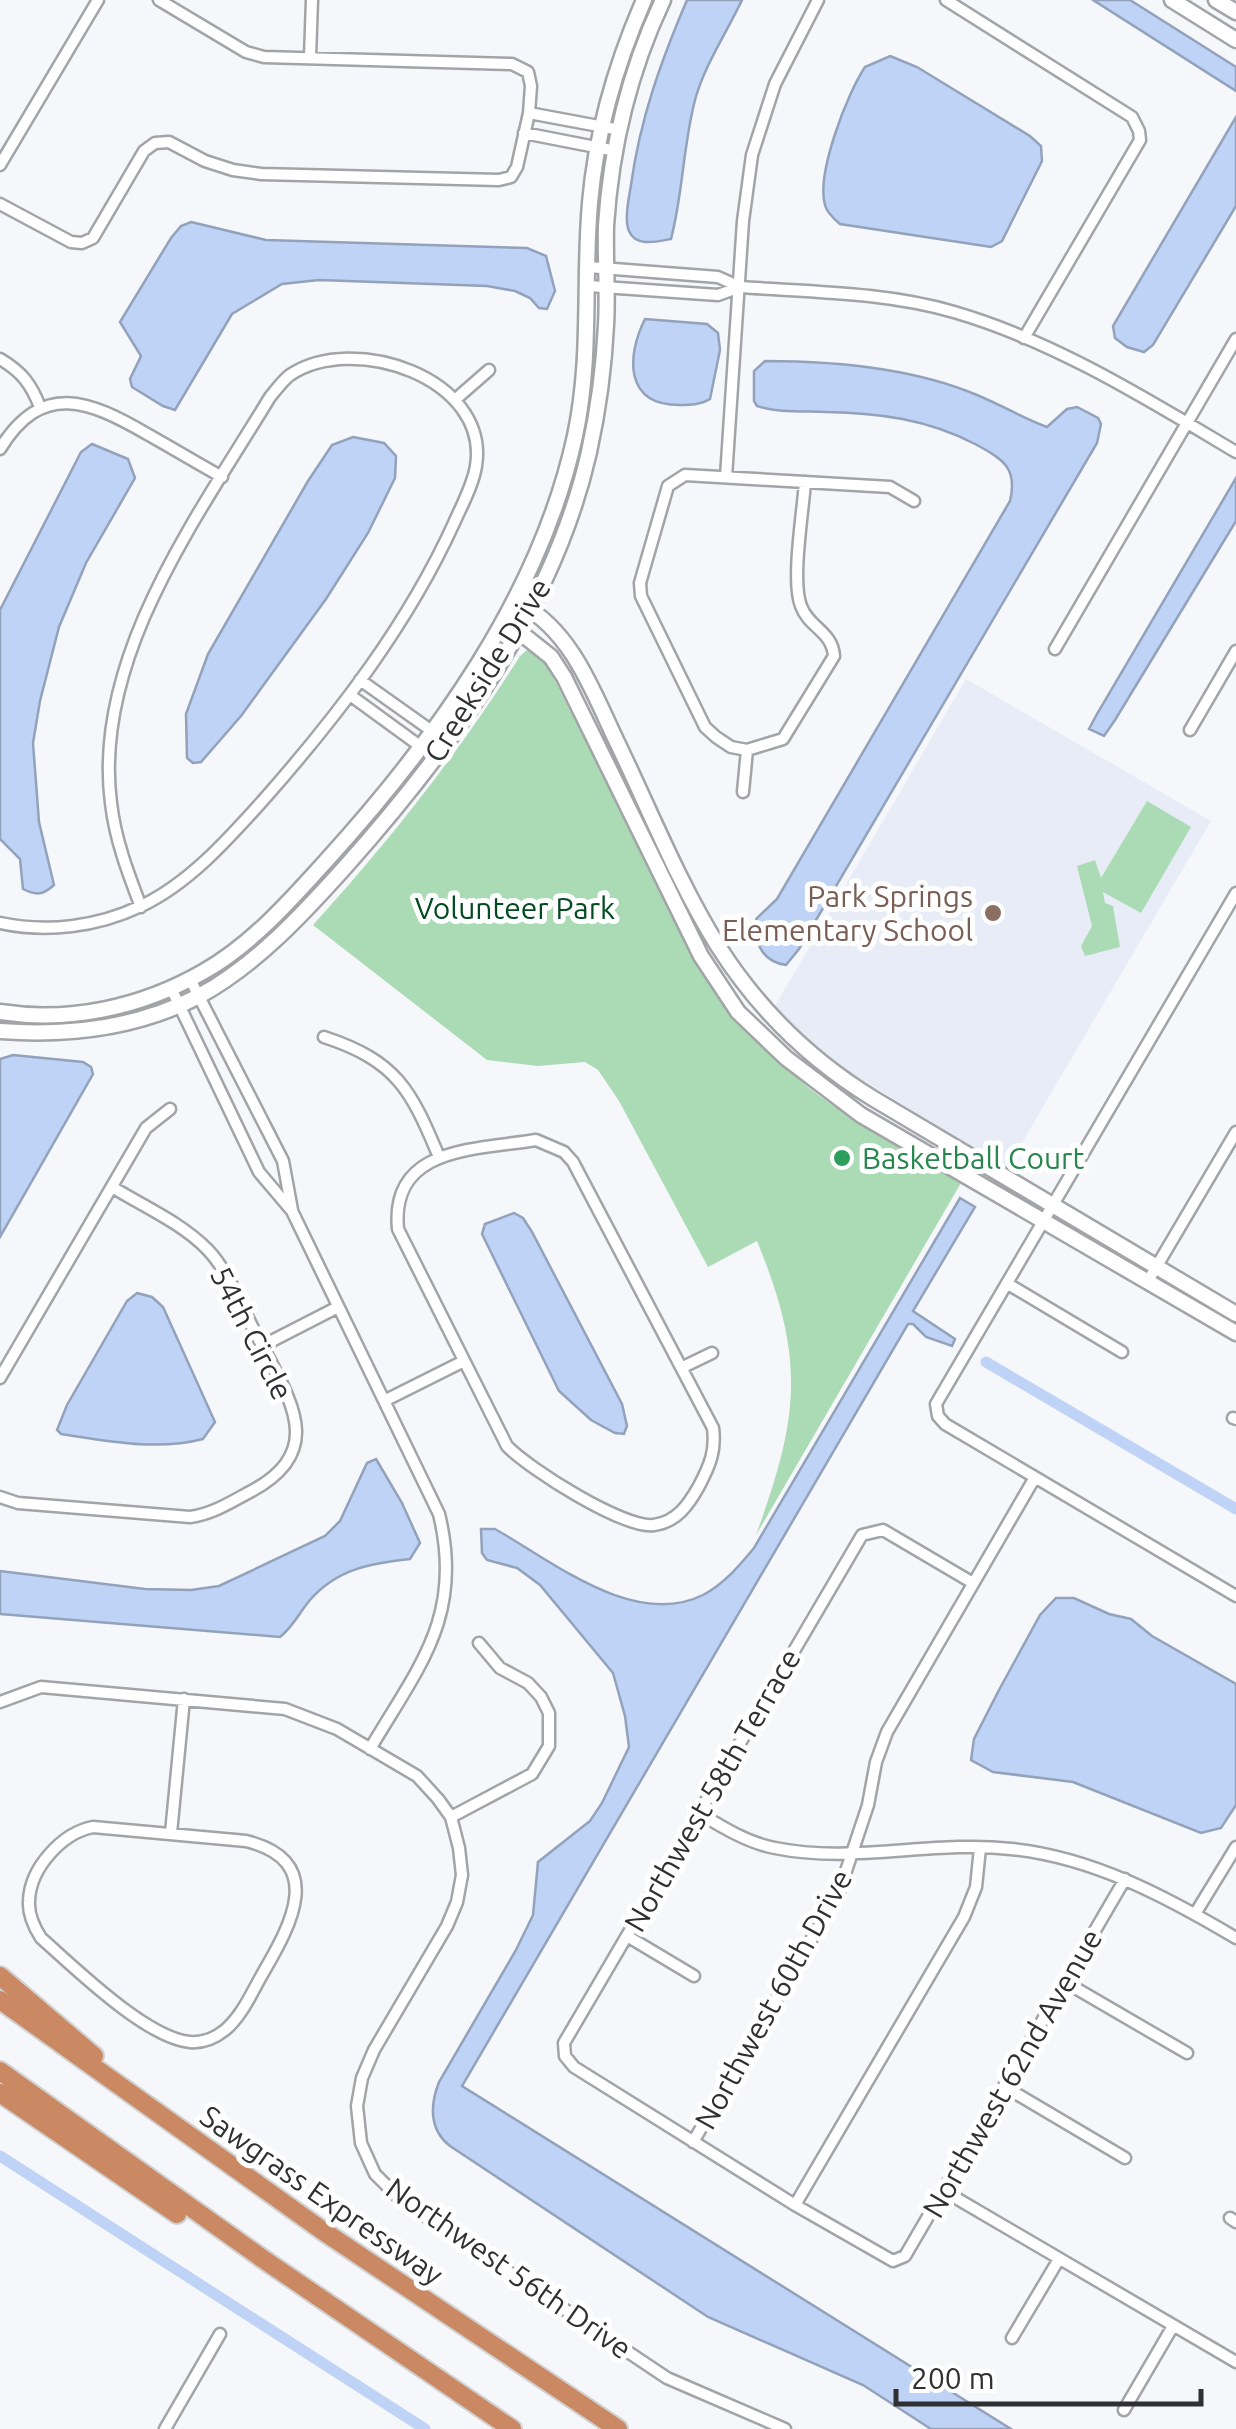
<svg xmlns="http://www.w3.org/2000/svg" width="1236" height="2429" font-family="Ubuntu,sans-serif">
<rect width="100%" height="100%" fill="#f5f7fb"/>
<path fill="#e7ecf7" d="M 966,679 L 1211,821 L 1007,1168 L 851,1073 L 812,1043 L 775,1006 Z"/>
<path fill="#abdbb5" d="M 527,650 L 536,653 L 546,663 L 697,962 C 734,1016 780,1070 835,1107 C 875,1135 919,1158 961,1183 L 756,1535 C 799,1417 806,1360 757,1241 L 708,1267 L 619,1101 L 598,1070 L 585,1062 L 538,1066 L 487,1060 L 313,925 C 390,840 459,753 520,656 Z
M 1147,801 L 1191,827 L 1141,913 L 1103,892 L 1105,903 L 1113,906 L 1120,947 L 1085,956 L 1081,946 L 1092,926 L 1077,866 L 1095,860 L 1101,878 Z"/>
<path fill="#bed3f6" stroke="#93a2bb" stroke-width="2.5" d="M 687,0 L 742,0 C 727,32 704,66 695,100 C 683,146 683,193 671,239 C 659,241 636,248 629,231 C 624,219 629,198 631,185 C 640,119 661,61 687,0 Z
M 1093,0 L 1130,0 L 1236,67 L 1236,91 Z
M 890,56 L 917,67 L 1030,136 L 1041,146 L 1042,161 L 1002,241 L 991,247 L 840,224 C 834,219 827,213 825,205 C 816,174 847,94 865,67 Z
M 1236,117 L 1236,206 L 1153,345 L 1144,352 L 1127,347 L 1115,338 L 1113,326 Z
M 191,222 L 266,240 L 527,248 L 546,256 L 555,291 L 547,309 L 539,308 L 530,298 L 515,291 L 487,286 L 319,280 L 282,284 L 232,314 L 175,410 L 163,406 L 132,387 L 130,379 L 141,356 L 120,322 L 171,238 L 181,226 Z
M 645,319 L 707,324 L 718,333 L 720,350 L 710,399 C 700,405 690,405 679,405 C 625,405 626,357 645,319 Z
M 765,361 C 834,361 913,368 977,395 C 1001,405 1023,418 1047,427 L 1067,409 L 1077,407 L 1098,418 L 1101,424 L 1097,443 L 799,949 L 786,965 C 764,962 759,948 752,928 L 757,918 L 777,899 L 1010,501 C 1018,468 1003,459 975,444 C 927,419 879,413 826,412 C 804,411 778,413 757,406 L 754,401 L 754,371 Z
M 353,437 L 384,443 L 396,456 L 395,478 L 368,533 L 326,599 L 241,716 L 201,762 L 193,763 L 187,758 L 186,714 L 208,654 L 308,481 L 332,445 Z
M 92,444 L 128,459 L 135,478 L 86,563 L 59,627 L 40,701 L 33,743 L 39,822 L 54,885 C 43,895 37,896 23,889 L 20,859 L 0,839 L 0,610 L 81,452 Z
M 1236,478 L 1236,521 L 1115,720 L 1104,736 L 1089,729 L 1097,714 Z
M 13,1055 L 83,1062 L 91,1067 L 93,1074 L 0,1237 L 0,1059 Z
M 960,1198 L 975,1207 L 913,1311 L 955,1339 L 952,1346 L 926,1337 L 913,1324 L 908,1324 L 462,2086 L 1011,2429 L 931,2429 L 863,2385 L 708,2317 L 450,2146 C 429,2130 430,2105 439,2082 L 516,1950 L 533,1915 L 538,1862 L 590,1821 L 602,1803 L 629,1747 L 625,1716 L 613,1673 L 540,1585 L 517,1568 L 487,1560 L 482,1553 L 481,1529 L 495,1529 C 552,1561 634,1629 703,1595 C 724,1584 739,1566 754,1548 Z
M 514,1213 L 523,1218 L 532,1232 L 622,1404 L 627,1426 L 624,1434 L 615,1433 L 591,1420 L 559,1391 L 482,1234 L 485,1224 Z
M 137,1293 L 152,1297 L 163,1307 L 215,1422 L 203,1439 C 157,1451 108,1441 61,1434 L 57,1430 L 67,1405 L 127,1301 Z
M 376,1459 L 402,1503 L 420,1543 L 410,1559 C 371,1563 337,1569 310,1600 C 299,1613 293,1627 280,1637 L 0,1614 L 0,1571 L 145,1589 L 191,1590 L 219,1586 L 325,1536 L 340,1521 L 367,1463 Z
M 1056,1598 L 1074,1598 L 1109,1614 L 1131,1619 L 1152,1636 L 1236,1684 L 1236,1805 L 1221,1828 L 1201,1833 L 1073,1782 L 993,1772 L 971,1760 L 974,1739 L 999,1690 L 1040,1615 Z"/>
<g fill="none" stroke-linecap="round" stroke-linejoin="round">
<path stroke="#bed3f6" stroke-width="11" d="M 986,1362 L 1236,1509
M 0,2156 L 425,2429"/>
<defs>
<path id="street" d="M 946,0 L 1132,117 L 1139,131 L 1140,140 L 1024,338
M 310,57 L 312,0
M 529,113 L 620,130
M 524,133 L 616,151
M 0,165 L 98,0
M 0,204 L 71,242 L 82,243 L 93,238 L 144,151 L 155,143 L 169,142 L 205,161 L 233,170 L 261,174 L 499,180 L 511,177 L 517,167 L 529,113 L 531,86 L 528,72 L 512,64 L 264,57 L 246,52 L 159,0
M 588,267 L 718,277 L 740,287 C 810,292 885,292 954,312 C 1054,341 1147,399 1236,452
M 589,286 L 718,295 L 740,287
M 0,359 C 22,372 31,384 40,407
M 457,398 L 489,370
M 0,449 C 42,380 90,401 147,434 C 172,448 197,463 222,477
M 726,477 L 743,221 L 752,155 L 775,84 L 818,0
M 805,482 C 803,512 791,581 801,606 C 809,628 832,631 834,656 L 783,739 L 747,750 L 731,747 L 716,737 L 705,727 L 641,596 L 640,583 L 668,486 L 685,475 L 890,487 L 914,501
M 1055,649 L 1236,339
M 360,680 L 446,741
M 350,695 L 435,757
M 1190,730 L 1236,651
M 743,792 L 747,750
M 1236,893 L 936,1404 L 938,1416 L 945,1424 L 1236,1596
M 0,923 C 47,933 97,927 141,906 C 190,883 230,837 266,797 C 339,714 408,624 454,523 C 462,505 473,485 476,466 C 490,378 353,332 290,375 C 283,380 276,390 270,397 C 198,516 92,658 111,803 C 115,839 128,873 141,907
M 190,979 L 283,1161 L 292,1210
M 171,988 L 259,1172 L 292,1211 L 439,1514 C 464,1616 419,1666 370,1749
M 324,1037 C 397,1061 411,1090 439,1157
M 536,1140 L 564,1152 L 573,1162 L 713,1428 C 716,1451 710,1465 699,1486 C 689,1504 677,1522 654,1525 C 624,1529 529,1469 507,1446 L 398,1229 C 390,1146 476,1150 536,1140 Z
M 1148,1281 L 1236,1132
M 1008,1284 L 1122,1352
M 262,1346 L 338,1307
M 683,1367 L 712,1353
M 0,1378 L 146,1128 L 170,1109
M 386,1400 L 464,1361
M 1233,1418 L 1236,1419
M 0,1497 L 18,1503 L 190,1517 C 211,1514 228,1504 246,1494 C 330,1452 290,1400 257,1336 C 242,1308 229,1272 208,1250 C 182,1223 143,1206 112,1187
M 973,1583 L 883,1530 L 862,1535 L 564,2043 L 565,2056 L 574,2067 L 795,2205 L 893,2261 L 905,2256 L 1125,1879
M 0,1702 L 41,1687 L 285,1709 L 337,1729 L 417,1776 L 438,1799 L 451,1817 L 459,1848 L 462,1875 L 457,1902 L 447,1926 L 374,2050 L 362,2078 L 357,2106 L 361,2143 L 375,2174 L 401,2200 L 667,2378 L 785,2429
M 699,1813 C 722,1827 748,1843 775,1848 C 853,1864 933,1840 1011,1849 C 1092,1857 1167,1897 1236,1938
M 451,1817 L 532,1774 L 549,1746 L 549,1713 L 541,1697 L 528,1683 L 500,1668 L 479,1643
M 93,1827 L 246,1841 C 327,1861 291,1925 263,1973 C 252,1992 242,2016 225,2030 C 215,2038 202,2043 190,2042 C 146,2038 74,1967 41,1938 C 34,1927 28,1915 29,1901 C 30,1868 62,1833 93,1827 Z
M 171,1833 L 184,1699
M 1195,1914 L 1236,1847
M 627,1936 L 694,1976
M 1065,1982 L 1187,2053
M 1005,2087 L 1125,2158
M 693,2142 L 839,1892 L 868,1805 L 876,1762 L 887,1732 L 1034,1479
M 944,2191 L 1236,2362
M 795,2205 L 964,1917 L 976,1887 L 980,1848
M 1230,2218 L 1236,2222
M 1012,2338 L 1059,2259
M 1124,2410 L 1173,2326
M 165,2429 L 220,2334"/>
<path id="secondary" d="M 1172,0 L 1236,40
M 1216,0 L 1236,12
M 522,605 C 572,632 593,692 616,740 C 648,806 679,884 718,946 C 758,1009 810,1060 874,1099 L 1236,1314
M 512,626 L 551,657 L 564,677 L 701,956 L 738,1012 L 786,1058 L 861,1115 L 1236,1333
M 0,1012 C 70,1023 142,1007 203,972 C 251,945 290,901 326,861 C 435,741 540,597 575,436 C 592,356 583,283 590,203 C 596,134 616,64 644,0
M 0,1031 C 68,1036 138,1028 199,996 C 256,965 303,914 346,866 C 450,749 554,608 589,452 C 598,411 604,367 606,325 C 608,292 605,259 606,226 C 611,148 630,70 663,0"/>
<path id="highway" d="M 0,1976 L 94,2056
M 0,2000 L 323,2231 L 618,2429
M 0,2071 L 263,2259 L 512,2429
M 0,2093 L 177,2214"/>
</defs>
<use href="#street" stroke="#a2a4a7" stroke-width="15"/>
<use href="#secondary" stroke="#a2a4a7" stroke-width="19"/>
<use href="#highway" stroke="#d1d1d2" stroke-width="22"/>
<use href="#street" stroke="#fff" stroke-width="10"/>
<use href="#secondary" stroke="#fff" stroke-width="14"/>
<use href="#highway" stroke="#ca8962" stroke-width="18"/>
</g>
<circle fill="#8d6e63" stroke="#fff" stroke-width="4" cx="993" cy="913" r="10"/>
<circle fill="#2e9e5b" stroke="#fff" stroke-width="4" cx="842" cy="1158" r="10"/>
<g text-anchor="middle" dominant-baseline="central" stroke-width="10" stroke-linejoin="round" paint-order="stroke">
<g font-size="30" fill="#2f3031" stroke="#fff">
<text transform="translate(487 670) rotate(-58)">Creekside Drive</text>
<text transform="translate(252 1333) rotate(63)">54th Circle</text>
<text transform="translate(712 1790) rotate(-60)">Northwest 58th Terrace</text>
<text transform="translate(773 1999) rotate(-61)">Northwest 60th Drive</text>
<text transform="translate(1012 2073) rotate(-60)">Northwest 62nd Avenue</text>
<text transform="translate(322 2195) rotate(35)">Sawgrass Expressway</text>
<text transform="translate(509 2268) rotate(35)">Northwest 56th Drive</text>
</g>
<g font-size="30" fill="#785e54" stroke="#fff" text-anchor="end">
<text x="973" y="896">Park Springs<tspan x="973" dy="34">Elementary School</tspan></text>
</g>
<g font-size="30" fill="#024a21" stroke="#fff">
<text x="515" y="908">Volunteer Park</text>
</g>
<g font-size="30" fill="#27864d" stroke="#fff" text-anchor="start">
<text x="862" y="1158">Basketball Court</text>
</g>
</g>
<path d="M896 2389v15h305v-15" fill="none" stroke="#2f3031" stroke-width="5"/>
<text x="911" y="2389" font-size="30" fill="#2f3031" stroke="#ffffff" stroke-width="8" paint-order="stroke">200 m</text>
</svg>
